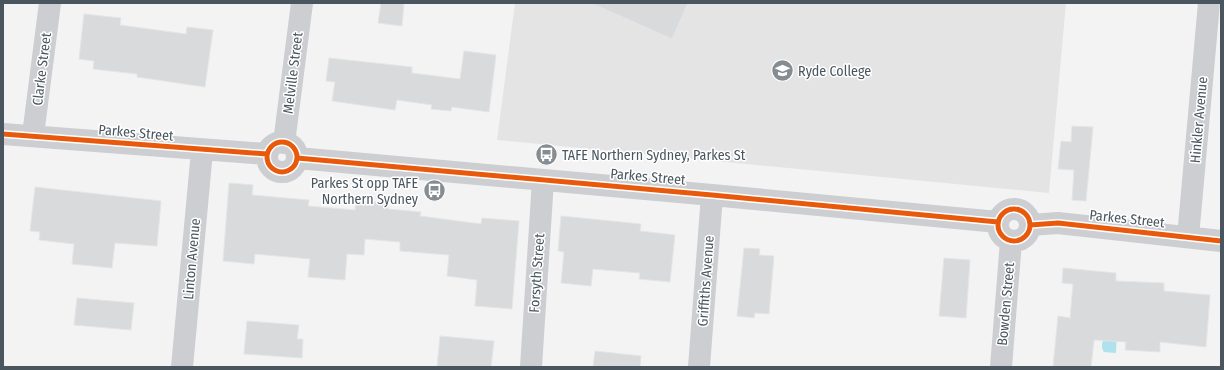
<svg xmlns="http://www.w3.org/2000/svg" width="1224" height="370" font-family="'Fira Sans Condensed',sans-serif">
<rect width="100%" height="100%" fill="#f3f3f3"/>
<path fill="#e5e4e5" d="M 515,3 L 1066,3 L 1049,193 L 497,140 Z"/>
<path fill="#aee2ed" d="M 1117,326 L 1116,353 L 1104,352 C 1097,341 1110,332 1117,326 Z"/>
<path fill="#d9dadb" stroke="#e4e5e6" d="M 381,3 L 404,3 L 402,26 L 378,23 Z
M 591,3 L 688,3 L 672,39 Z
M 84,14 L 121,18 L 120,25 L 186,34 L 187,27 L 213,30 L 205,87 L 137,77 L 137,74 L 93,69 L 94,61 L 79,59 Z
M 464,51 L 496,55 L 489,112 L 452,107 L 451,111 L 431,109 L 432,105 L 397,100 L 395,110 L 332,101 L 335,82 L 326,81 L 329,58 L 412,67 L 412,73 L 460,79 Z
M 1072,126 L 1093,127 L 1086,201 L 1072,200 L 1074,170 L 1058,169 L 1061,141 L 1071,142 Z
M 229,183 L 253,185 L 252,195 L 309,200 L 308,206 L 355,210 L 356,202 L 389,202 L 388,209 L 421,212 L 420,216 L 481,224 L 482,218 L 519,221 L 512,309 L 475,306 L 477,280 L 447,276 L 449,255 L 400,251 L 400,242 L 365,239 L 364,255 L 347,254 L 345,280 L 308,277 L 310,259 L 255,254 L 254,264 L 223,261 Z
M 35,187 L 161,201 L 157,246 L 115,243 L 112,268 L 72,264 L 74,244 L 39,240 L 40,232 L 30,231 Z
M 561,216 L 641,224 L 640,231 L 675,235 L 670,282 L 639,279 L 640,273 L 593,269 L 591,286 L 561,283 L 564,252 L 558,251 Z
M 744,248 L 760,249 L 759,255 L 774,256 L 769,314 L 755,313 L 754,318 L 737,316 Z
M 944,258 L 970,260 L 966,318 L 939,316 Z
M 1063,268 L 1116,273 L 1116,281 L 1164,283 L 1164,291 L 1210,295 L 1206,347 L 1160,342 L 1160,352 L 1125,350 L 1126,342 L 1094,340 L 1091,367 L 1053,367 L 1058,316 L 1070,318 L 1073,284 L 1062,283 Z
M 77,298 L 134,303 L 131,330 L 74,325 Z
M 247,321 L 299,325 L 297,339 L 303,339 L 302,358 L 244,354 Z
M 440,336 L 494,341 L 491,367 L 437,367 Z
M 595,351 L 641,356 L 640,367 L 593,367 Z"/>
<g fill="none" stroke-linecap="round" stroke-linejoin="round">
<path stroke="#ccced1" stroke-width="22" d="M 3,134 L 267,154
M 33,135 L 50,3
M267 157a15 15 0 1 1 30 0a15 15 0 1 1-30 0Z
M 284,143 L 302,3
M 297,158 L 712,195 L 998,222
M998 225a16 16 0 1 1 32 0a16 16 0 1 1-32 0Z
M 1030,225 L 1058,223 L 1221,241
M 1188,237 L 1209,3
M 182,367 L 202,151
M 531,367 L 543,180
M 699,367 L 712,195
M 1001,367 L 1011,241"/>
<defs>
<path id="cycleway" d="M 3,134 L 267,154
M267 157a15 15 0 1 1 30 0a15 15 0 1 1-30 0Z
M 297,158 L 712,195 L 998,222
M998 225a16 16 0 1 1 32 0a16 16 0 1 1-32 0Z
M 1030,225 L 1058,223 L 1221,241"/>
</defs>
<use href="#cycleway" stroke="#fff" stroke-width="8"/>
<use href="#cycleway" stroke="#e8590c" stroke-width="5"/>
</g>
<defs>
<symbol id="university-disc" viewBox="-11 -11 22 22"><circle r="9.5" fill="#858d93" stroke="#fff"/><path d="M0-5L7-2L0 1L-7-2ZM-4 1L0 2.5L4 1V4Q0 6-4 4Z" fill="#fff"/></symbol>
<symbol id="bus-disc" viewBox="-11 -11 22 22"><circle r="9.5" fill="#858d93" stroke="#fff"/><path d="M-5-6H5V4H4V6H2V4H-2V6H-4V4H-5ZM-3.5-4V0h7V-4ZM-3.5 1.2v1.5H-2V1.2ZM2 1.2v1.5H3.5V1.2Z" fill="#fff"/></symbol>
</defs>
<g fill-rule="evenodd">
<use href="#university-disc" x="770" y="58" width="25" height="25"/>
<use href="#bus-disc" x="534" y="142" width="25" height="25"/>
<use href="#bus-disc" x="422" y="178" width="25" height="25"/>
</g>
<g text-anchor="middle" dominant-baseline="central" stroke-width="3" stroke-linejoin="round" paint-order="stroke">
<g font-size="14" fill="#4a565f" stroke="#fff">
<text transform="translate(42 69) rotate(-83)">Clarke Street</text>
<text transform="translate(293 73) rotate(-83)">Melville Street</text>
<text transform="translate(1199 120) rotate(-85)">Hinkler Avenue</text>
<text transform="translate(136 133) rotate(5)">Parkes Street</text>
<text transform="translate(648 177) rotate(5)">Parkes Street</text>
<text transform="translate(1127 219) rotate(6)">Parkes Street</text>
<text transform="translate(192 259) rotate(-85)">Linton Avenue</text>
<text transform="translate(537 273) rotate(-86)">Forsyth Street</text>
<text transform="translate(706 281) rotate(-86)">Griffiths Avenue</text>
<text transform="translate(1006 304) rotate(-85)">Bowden Street</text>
</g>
<g font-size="14" fill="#4a565f" stroke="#fff" text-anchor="start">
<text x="798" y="71">Ryde College</text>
<text x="562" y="155">TAFE Northern Sydney, Parkes St</text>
<text x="418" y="183" text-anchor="end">Parkes St opp TAFE<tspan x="418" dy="16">Northern Sydney</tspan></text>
</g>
</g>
<rect width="1224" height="370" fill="none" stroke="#4a565f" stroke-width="8"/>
</svg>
